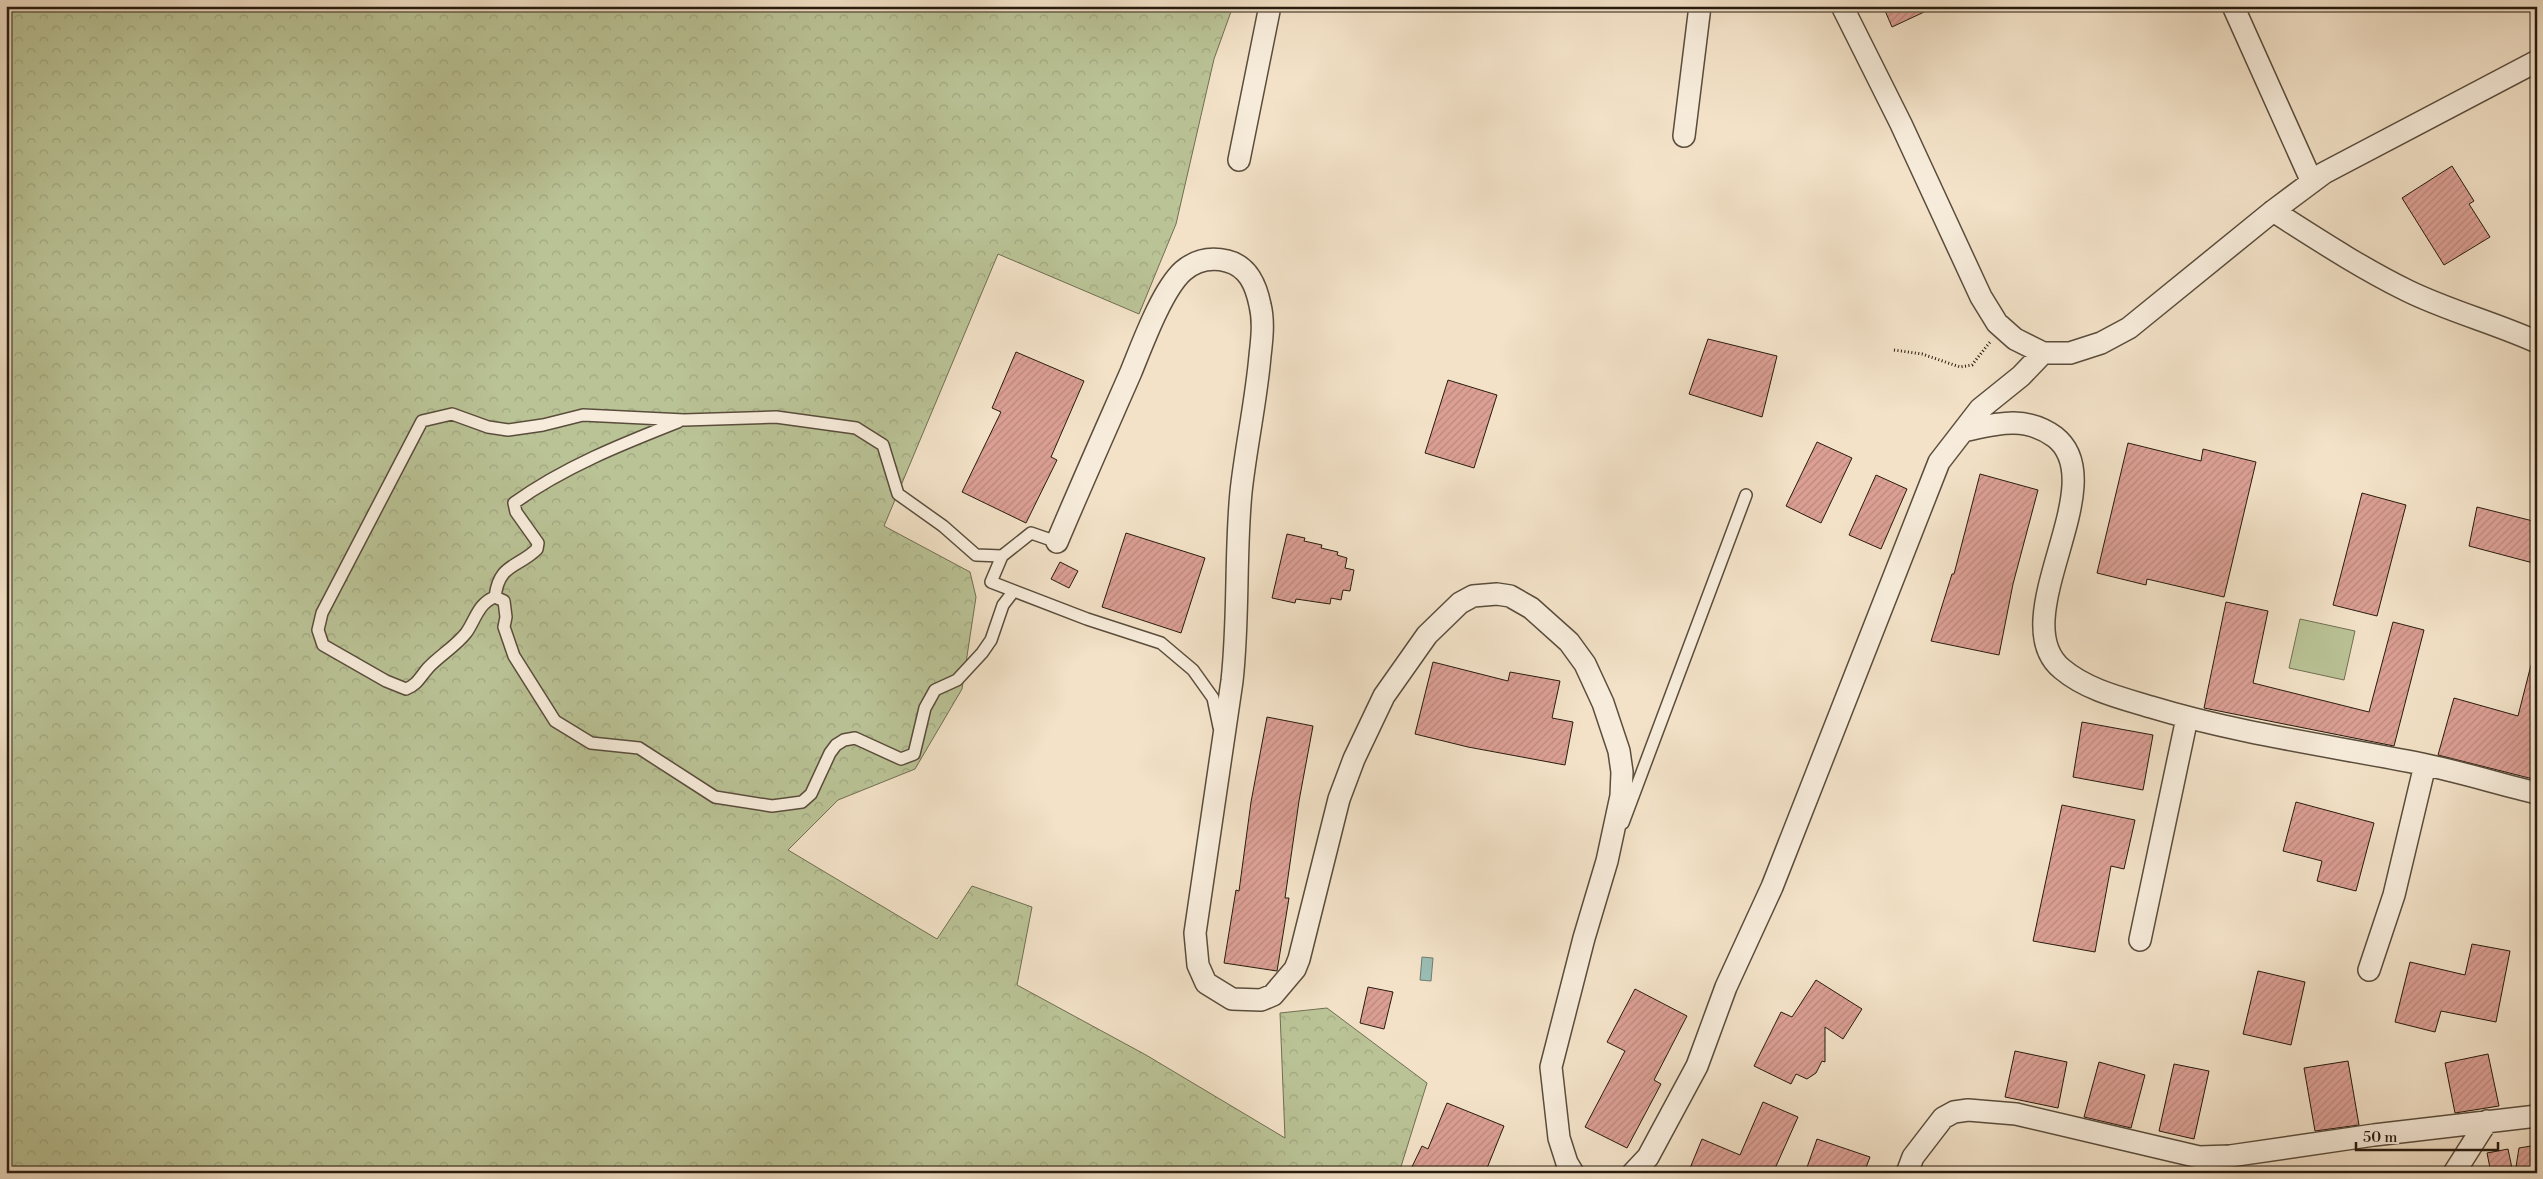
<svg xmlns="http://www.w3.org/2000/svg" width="2543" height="1179" font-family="'Libre Bodoni',serif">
<defs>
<pattern id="forest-crowns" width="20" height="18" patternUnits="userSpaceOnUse" patternTransform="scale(1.25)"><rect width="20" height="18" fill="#bac396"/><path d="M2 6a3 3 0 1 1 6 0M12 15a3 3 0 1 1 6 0" fill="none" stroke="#a0a780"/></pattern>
<pattern id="building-hatch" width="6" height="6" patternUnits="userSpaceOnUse" patternTransform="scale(1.25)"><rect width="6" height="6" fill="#db9f94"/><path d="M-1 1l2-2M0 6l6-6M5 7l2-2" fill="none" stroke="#bc887e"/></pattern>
</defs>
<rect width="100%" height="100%" fill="#f3e2c8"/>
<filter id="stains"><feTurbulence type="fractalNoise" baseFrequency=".004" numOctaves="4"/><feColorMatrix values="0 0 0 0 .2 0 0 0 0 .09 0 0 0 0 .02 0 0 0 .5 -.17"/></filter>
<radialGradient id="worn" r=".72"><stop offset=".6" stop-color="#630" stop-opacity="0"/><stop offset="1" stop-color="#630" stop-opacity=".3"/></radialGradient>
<path fill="#bac396" stroke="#706f52" d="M 2300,619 L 2355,631 L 2344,680 L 2289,668 Z"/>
<path fill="url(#forest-crowns)" stroke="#706f52" d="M 6,6 L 1233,6 L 1214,59 L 1176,224 L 1139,314 L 998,254 L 884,526 L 970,572 L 976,597 L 962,689 L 915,769 L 838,800 L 788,850 L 937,939 L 972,886 L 1032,907 L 1017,985 L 1146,1055 L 1285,1138 L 1280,1013 L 1327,1008 L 1427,1083 L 1399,1173 L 6,1173 Z"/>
<path fill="#9bbeb5" stroke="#6d7d72" d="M 1422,957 L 1433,958 L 1431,981 L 1420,980 Z"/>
<path fill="url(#building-hatch)" stroke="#271b0e" d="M 1883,6 L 1937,6 L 1892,27 Z
M 2452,166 L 2474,201 L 2469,204 L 2490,237 L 2444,265 L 2402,198 Z
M 1708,339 L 1777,356 L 1762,417 L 1689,394 Z
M 1016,352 L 1084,381 L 1051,457 L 1057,460 L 1026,523 L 962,492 L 1001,412 L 992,408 Z
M 1448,380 L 1497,395 L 1474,468 L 1425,453 Z
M 1817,442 L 1852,458 L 1821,523 L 1786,506 Z
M 2128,443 L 2201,461 L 2203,449 L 2256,462 L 2224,597 L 2147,579 L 2146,585 L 2097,573 Z
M 1980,474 L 2038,490 L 2013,584 L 1999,655 L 1931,641 L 1952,574 L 1954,574 Z
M 1876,475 L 1907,489 L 1881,549 L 1849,535 Z
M 2362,493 L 2406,505 L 2377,616 L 2333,605 Z
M 2477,507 L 2537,522 L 2537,564 L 2469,546 Z
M 1126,533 L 1205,558 L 1181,633 L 1102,607 Z
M 1287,534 L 1305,538 L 1304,541 L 1322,545 L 1321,548 L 1338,552 L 1337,555 L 1347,558 L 1345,568 L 1354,570 L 1350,591 L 1343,590 L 1341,600 L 1331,598 L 1330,604 L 1296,599 L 1295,603 L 1272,598 Z
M 1060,562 L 1078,571 L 1069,588 L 1051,579 Z
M 2226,602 L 2268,611 L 2253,683 L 2369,712 L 2393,622 L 2424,630 L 2394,746 L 2204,708 Z
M 1433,662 L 1508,681 L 1510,672 L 1560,681 L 1552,718 L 1573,722 L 1565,765 L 1468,747 L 1415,734 Z
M 2531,665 L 2537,666 L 2537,780 L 2438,755 L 2454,698 L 2518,716 Z
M 1267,717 L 1313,726 L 1299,801 L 1285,898 L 1289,898 L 1277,971 L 1224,963 L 1236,890 L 1239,891 L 1251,802 Z
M 2082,722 L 2153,735 L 2143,790 L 2073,777 Z
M 2296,802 L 2374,823 L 2356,891 L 2317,881 L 2322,861 L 2283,851 Z
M 2062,805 L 2135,820 L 2124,869 L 2111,866 L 2095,952 L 2033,941 Z
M 2472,944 L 2510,951 L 2496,1022 L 2441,1011 L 2435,1032 L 2395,1022 L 2410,962 L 2465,975 Z
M 2258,971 L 2305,982 L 2291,1045 L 2243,1034 Z
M 1816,980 L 1862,1009 L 1843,1039 L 1825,1027 L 1825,1062 L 1822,1061 L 1816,1073 L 1807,1079 L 1796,1074 L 1791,1084 L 1754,1066 L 1781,1012 L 1792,1017 Z
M 1368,987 L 1393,992 L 1384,1029 L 1360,1023 Z
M 1635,989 L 1687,1016 L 1654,1080 L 1661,1084 L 1627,1148 L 1585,1127 L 1625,1051 L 1607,1042 Z
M 2015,1051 L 2067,1062 L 2058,1108 L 2005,1097 Z
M 2488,1054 L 2499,1106 L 2455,1113 L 2445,1063 Z
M 2348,1061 L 2359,1125 L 2315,1131 L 2304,1068 Z
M 2099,1062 L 2145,1075 L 2131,1128 L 2084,1117 Z
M 2174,1064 L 2209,1071 L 2194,1139 L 2159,1131 Z
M 1763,1102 L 1798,1117 L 1773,1173 L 1688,1173 L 1702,1139 L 1740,1155 Z
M 1447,1103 L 1504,1126 L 1485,1173 L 1409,1173 L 1422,1146 L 1428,1149 Z
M 1817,1139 L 1870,1157 L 1864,1173 L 1805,1173 Z
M 2537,1145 L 2537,1173 L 2515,1173 L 2519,1148 Z
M 2508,1149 L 2513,1173 L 2491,1173 L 2487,1153 Z"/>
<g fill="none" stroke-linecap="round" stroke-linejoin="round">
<defs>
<path id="lane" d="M 1057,542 L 1031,533 L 1002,556 L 991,582 L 1087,619 L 1161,643 L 1193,670 L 1213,698 L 1219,727
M 1002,556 L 976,555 L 943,526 L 898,494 L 883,445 L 856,428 L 776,417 L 684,420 L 583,415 L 543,425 L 508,430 L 488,427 L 452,414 L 422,421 L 322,613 L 318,630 L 323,645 L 386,681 L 406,689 C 417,685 420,677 428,668 C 439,656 456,646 466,633 C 475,621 478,603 495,597 L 504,601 L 506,617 L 504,627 L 514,656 L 555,721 L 591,743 L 639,748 L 715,797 L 772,806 L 802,802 L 811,794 L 830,753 L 836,745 L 844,740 L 855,738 L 901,759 L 914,754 L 925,708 L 935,690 L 957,680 L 982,653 L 991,640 L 1003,605 L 1013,592
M 495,597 C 499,563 518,568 537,549 L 538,543 L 516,512 L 514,503 C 564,467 622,444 678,422
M 1623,823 L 1746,495"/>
<path id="street" d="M 1842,6 L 1901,124 L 1981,297 L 1997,323 L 2015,339 L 2043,353 L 2070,353 L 2101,343 L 2129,328 L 2273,211 L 2324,173 L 2537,61
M 2233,6 L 2312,182
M 1684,136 L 1700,6
M 1239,160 L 1270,6
M 2273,211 C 2317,239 2361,268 2408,291 C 2449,311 2495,323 2537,342
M 1963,431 C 1996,424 2025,415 2055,437 C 2115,484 2002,620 2062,669 C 2087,690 2121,698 2151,707 C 2240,734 2332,746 2422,764 C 2461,772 2499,784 2537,793
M 1057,542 C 1081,485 1106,429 1131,372 C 1142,345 1162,290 1183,271 C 1196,260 1211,257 1227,261 C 1248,266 1256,285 1260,305 C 1264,321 1262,339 1260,356 C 1256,402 1246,446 1241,492 C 1235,555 1239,618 1232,681 L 1195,933 L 1198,965 L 1206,983 L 1232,999 L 1261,1000 L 1273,995 L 1295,969 L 1299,959 L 1339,799 L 1354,759 L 1384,696 L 1427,635 L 1460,603 L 1473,596 L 1497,594 L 1510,596 L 1531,608 L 1569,642 L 1585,664 L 1603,703 L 1619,751 L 1622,772 L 1621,796 L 1607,861 L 1584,938 L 1551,1067 L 1559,1138 L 1567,1163 L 1573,1173
M 2140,940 L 2187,718
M 2369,970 L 2394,895 L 2425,765
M 1633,1173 L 1648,1157 L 1697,1066 L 1726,987 L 1772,887 L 1939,462 L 1980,409 L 2021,376 L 2043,353
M 1907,1173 L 1913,1157 L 1943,1118 L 1954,1112 L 1968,1110 L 2016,1114 L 2199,1157 L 2230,1156 L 2374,1135 L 2537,1116
M 2454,1173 L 2487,1121"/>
</defs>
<use href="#lane" stroke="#5a4d3c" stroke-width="14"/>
<use href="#street" stroke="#5a4d3c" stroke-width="24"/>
<path stroke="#271b0e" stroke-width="3" stroke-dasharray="1 2.5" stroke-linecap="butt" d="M 1894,350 L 1922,354 L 1960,367 L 1972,365 L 1990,342"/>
<use href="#lane" stroke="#f7ecdb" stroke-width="11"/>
<use href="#street" stroke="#f7ecdb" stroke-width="21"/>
</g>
<rect width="2543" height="1179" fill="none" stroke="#f3e2c8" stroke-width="25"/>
<rect x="8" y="8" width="2528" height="1164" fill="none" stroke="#271b0e" stroke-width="2.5"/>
<rect x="12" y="12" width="2518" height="1154" fill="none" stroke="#271b0e"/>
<path d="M2356 1142v8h142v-8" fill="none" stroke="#271b0e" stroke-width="2.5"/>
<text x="2363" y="1142" font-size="15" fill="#271b0e" stroke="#f7ecdb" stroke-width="4" paint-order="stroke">50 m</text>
<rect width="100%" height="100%" filter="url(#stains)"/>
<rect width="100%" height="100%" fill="url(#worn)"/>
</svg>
